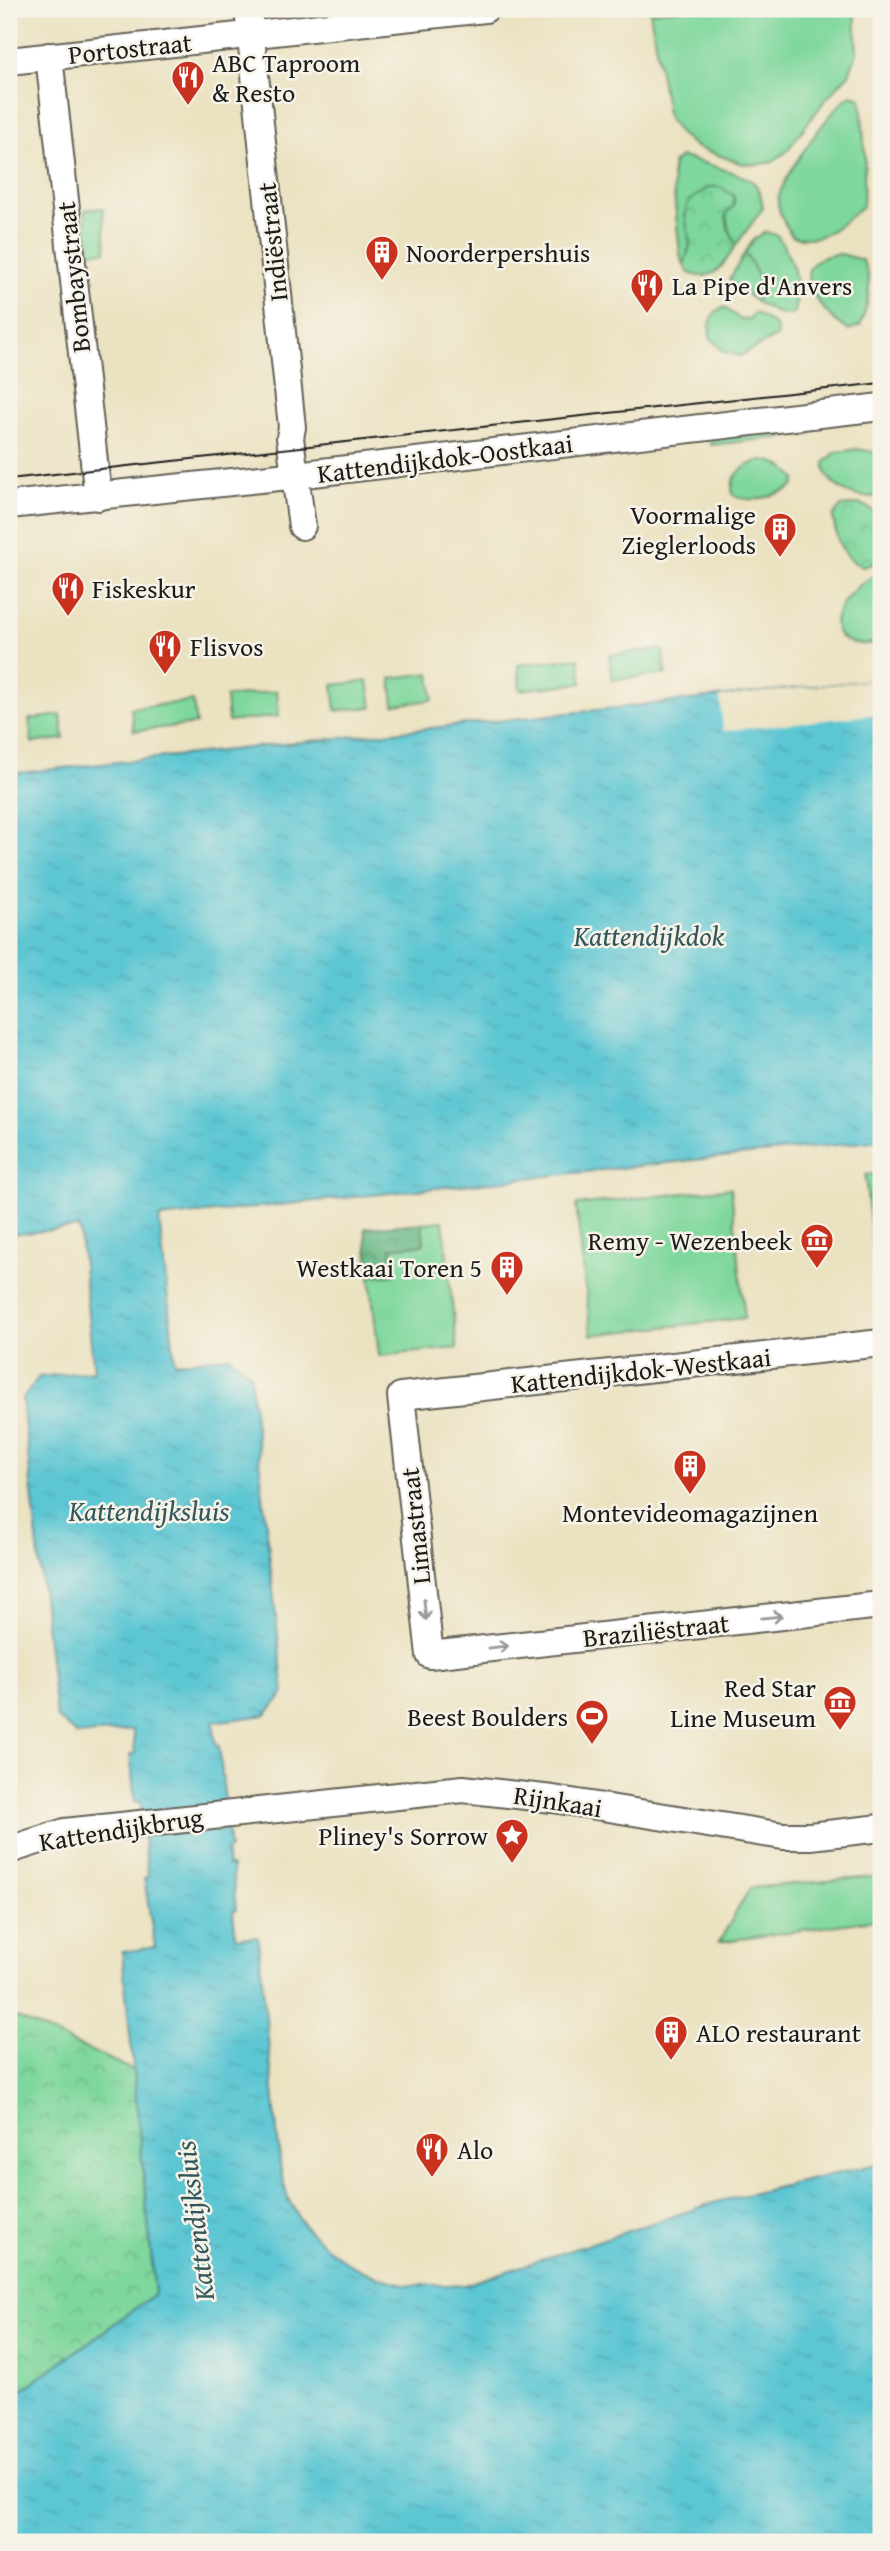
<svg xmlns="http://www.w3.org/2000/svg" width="890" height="2551" font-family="'Gentium Book Plus',serif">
<defs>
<pattern id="forest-crowns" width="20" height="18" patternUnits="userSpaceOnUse" patternTransform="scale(1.75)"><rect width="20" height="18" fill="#66b884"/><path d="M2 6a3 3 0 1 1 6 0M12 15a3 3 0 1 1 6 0" fill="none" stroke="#53956b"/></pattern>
<pattern id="park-crowns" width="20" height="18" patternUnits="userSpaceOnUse" patternTransform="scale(1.75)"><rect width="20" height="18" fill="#7ed79c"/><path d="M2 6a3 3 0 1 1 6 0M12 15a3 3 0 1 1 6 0" fill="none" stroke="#6cb886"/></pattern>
<pattern id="water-ripples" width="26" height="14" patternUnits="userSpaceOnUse" patternTransform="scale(1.75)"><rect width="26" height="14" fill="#5bc6d3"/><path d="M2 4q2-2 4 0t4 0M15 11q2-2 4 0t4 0" fill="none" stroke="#4faab5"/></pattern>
</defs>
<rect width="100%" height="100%" fill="#f7f3e8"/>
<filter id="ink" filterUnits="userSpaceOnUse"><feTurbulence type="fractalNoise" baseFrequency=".0143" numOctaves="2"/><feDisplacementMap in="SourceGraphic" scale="14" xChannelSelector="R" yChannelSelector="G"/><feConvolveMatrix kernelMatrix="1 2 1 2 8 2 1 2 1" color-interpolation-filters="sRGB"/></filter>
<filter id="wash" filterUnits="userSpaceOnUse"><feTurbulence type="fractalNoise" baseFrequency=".00686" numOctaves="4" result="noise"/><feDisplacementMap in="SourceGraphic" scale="28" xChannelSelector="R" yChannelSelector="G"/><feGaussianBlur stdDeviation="1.57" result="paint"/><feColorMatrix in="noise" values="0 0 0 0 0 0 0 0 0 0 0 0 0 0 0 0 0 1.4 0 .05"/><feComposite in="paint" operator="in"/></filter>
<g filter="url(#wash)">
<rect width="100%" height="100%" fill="#ebe2c1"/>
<path fill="#7ed79c" stroke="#4d7a5c" stroke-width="2" d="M 682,9 L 855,9 L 857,53 L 849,74 L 826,99 L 786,152 L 772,162 L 756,165 L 740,163 L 696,147 L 680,134 L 668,119 L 650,12 Z
M 851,95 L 861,98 L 865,157 L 863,205 C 842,224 822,245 792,236 C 786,226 778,213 778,201 C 780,179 833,106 851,95 Z
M 681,157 C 695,160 743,174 753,182 C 760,188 762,200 763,208 L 736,245 L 728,228 L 726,214 L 734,205 L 690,245 L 684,265 L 680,255 L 672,173 L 673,163 Z
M 103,208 L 106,251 L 89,252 L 85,210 Z
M 765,232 L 777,235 C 792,258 803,287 793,315 L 777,313 L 756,302 C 765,283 755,269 745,253 L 754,239 Z
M 841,254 L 862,260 C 874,279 868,306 860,326 L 848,330 C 817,311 780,258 841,254 Z
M 724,307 L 741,320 L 750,319 L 755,312 L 776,326 L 778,336 L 740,356 L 723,351 L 710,338 C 709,325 710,312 724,307 Z
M 809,428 L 810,434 L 711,445 L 711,438 Z
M 857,449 L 881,453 L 881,495 C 861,502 822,488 825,462 L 836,452 Z
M 762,460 C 777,461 787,468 796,479 L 793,487 C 777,495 750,505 733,495 C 728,476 745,464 762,460 Z
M 881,571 L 881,640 C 861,650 827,642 837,614 C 845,594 864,581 881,571 Z
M 663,649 L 666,674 L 612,680 L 609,655 Z
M 579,658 L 582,683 L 520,690 L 518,665 Z
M 430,673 L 433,700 L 394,705 L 391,678 Z
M 368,681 L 372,707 L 336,711 L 333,685 Z
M 277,691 L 279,716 L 228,722 L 226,697 Z
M 193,701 L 196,724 L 134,731 L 131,708 Z
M 61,715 L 64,739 L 32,743 L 29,719 Z
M 881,1173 L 881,1304 L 879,1304 L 865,1175 Z
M 731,1188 L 745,1318 L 591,1335 L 576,1205 Z
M 443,1221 L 457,1348 L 379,1356 L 370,1276 L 394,1274 L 391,1248 L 424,1244 L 422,1223 Z
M 881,1876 L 881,1919 L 719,1942 L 750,1888 Z"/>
<path fill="url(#forest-crowns)" stroke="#416a50" stroke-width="2" d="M 422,1223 L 424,1244 L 391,1248 L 394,1274 L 370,1276 L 365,1228 Z"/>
<path fill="url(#park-crowns)" stroke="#4d7a5c" stroke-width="2" d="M 709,187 L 720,187 L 734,196 L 734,205 L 726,214 L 728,228 L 736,245 C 725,264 713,284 689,273 L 684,265 L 690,245 L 685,215 L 688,202 Z
M 745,253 C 755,269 765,283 756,302 L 729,280 Z
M 861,504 L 881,515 L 881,561 L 863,567 C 841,558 836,538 833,517 L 841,506 Z
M 9,2014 L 133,2070 L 155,2294 L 9,2400 Z"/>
<path fill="url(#water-ripples)" stroke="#3c7178" stroke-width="2" d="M 881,679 L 881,1140 L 159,1218 L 175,1363 L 229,1356 L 250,1374 L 284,1693 L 266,1715 L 213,1722 L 216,1745 L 219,1746 L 230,1849 L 226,1850 L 228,1866 L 232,1866 L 236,1910 L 233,1911 L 236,1938 L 258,1937 L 281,2171 L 288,2199 L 305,2227 L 326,2247 L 349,2264 L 376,2277 L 409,2285 L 465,2285 L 716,2202 L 881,2163 L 881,2542 L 9,2542 L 9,2400 L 155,2294 L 122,1952 L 155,1947 L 144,1878 L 148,1877 L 140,1801 L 135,1803 L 130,1755 L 135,1753 L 133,1730 L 77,1735 L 56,1717 L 22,1399 L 39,1377 L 94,1371 L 79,1227 L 9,1235 L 9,774 Z"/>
<path fill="#ebe2c1" d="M 881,679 L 881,714 L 723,731 L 720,697 Z"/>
</g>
<g filter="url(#ink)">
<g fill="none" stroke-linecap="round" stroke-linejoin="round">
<defs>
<path id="minor" d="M 248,9 L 292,427 L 290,438 L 302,526
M 49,56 L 98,497
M 9,61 L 485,9
M 9,505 L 270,478 L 881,407
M 881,1343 L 401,1396 L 430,1655 L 881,1605
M 9,1850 L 65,1832 L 463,1789 L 553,1799 L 783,1836 L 810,1836 L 881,1828"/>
</defs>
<use href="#minor" stroke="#646156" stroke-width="30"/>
<use href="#minor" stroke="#fff" stroke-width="26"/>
<path stroke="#1c1c1c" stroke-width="2" d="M 9,479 L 881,383"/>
</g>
<defs><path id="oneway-shaft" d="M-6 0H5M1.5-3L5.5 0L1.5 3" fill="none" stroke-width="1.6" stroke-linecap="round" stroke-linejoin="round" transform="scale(1.75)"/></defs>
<g stroke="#999">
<use href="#oneway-shaft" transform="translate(425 1610) rotate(84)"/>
<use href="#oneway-shaft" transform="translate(772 1617) rotate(-6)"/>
<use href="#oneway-shaft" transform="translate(498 1647) rotate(-6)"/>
</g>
</g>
<defs>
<symbol id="restaurant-pin" viewBox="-11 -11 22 30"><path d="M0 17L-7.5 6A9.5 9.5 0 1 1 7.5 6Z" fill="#c8321e" stroke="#f7f3e8"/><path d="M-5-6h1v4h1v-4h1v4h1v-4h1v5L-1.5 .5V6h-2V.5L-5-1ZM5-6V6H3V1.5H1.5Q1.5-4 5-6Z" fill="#fff"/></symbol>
<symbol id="building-pin" viewBox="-11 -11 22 30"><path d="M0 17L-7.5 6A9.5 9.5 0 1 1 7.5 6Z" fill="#c8321e" stroke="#f7f3e8"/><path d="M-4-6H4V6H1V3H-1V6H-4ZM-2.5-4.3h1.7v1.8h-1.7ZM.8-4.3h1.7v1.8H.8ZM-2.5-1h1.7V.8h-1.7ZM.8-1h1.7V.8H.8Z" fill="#fff"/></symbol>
<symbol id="museum-pin" viewBox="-11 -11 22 30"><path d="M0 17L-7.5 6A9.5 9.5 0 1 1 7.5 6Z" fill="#c8321e" stroke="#f7f3e8"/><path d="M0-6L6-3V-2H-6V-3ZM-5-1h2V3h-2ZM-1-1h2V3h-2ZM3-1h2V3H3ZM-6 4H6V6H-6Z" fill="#fff"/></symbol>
<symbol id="stadium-pin" viewBox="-11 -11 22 30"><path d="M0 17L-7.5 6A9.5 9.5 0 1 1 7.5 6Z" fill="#c8321e" stroke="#f7f3e8"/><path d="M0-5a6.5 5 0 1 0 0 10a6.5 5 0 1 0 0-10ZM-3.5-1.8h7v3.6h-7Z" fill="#fff"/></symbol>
<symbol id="sight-pin" viewBox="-11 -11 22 30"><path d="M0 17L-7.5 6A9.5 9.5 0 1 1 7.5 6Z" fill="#c8321e" stroke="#f7f3e8"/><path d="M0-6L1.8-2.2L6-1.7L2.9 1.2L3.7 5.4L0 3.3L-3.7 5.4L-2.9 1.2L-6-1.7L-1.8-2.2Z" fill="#fff"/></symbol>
</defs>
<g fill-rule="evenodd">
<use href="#restaurant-pin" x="169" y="58" width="38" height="52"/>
<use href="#building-pin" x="363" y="233" width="38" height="52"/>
<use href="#restaurant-pin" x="628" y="266" width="38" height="52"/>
<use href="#building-pin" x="761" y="510" width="38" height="52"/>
<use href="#restaurant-pin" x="49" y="569" width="38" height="52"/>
<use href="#restaurant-pin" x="146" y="627" width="38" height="52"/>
<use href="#museum-pin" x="798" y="1221" width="38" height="52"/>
<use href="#building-pin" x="488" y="1248" width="38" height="52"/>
<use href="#building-pin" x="671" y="1447" width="38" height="52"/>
<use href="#museum-pin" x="821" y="1683" width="38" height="52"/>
<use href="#stadium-pin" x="573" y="1697" width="38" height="52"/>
<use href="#sight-pin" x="493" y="1816" width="38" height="52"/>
<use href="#building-pin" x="652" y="2013" width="38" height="52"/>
<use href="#restaurant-pin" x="413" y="2130" width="38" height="52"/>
</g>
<g text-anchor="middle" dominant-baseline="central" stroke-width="5" stroke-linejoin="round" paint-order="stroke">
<g font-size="26" fill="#1c1c1c" stroke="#f7f3e8">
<text transform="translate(130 48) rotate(-6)">Portostraat</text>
<text transform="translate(272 242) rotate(-96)">Indiëstraat</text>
<text transform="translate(73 277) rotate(-96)">Bombaystraat</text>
<text transform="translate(445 458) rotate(-7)">Kattendijkdok-Oostkaai</text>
<text transform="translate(641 1370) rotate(-6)">Kattendijkdok-Westkaai</text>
<text transform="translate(415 1526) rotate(-96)">Limastraat</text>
<text transform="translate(656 1630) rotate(-6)">Braziliëstraat</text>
<text transform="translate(558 1801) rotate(9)">Rijnkaai</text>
<text transform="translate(121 1829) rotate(-9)">Kattendijkbrug</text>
</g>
<g font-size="26" fill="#1c1c1c" stroke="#f7f3e8" text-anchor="start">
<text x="212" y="62">ABC Taproom<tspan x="212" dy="30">&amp; Resto</tspan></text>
<text x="406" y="252">Noorderpershuis</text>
<text x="672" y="285">La Pipe d'Anvers</text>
<text x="756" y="514" text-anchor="end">Voormalige<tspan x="756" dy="30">Zieglerloods</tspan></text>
<text x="92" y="588">Fiskeskur</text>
<text x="190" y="646">Flisvos</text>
<text x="792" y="1240" text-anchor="end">Remy - Wezenbeek</text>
<text x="482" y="1267" text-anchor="end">Westkaai Toren 5</text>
<text x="690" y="1512" text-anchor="middle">Montevideomagazijnen</text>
<text x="816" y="1687" text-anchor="end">Red Star<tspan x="816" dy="30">Line Museum</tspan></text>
<text x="568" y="1716" text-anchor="end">Beest Boulders</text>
<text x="488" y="1835" text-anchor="end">Pliney's Sorrow</text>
<text x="696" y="2032">ALO restaurant</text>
<text x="457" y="2149">Alo</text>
</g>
<g font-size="28" font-style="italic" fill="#32585c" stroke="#f7f3e8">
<text x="649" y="935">Kattendijkdok</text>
<text x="149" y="1510">Kattendijksluis</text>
<text transform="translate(194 2221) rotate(-97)">Kattendijksluis</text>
</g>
</g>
<rect width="890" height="2551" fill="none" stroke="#f7f3e8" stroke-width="35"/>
</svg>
